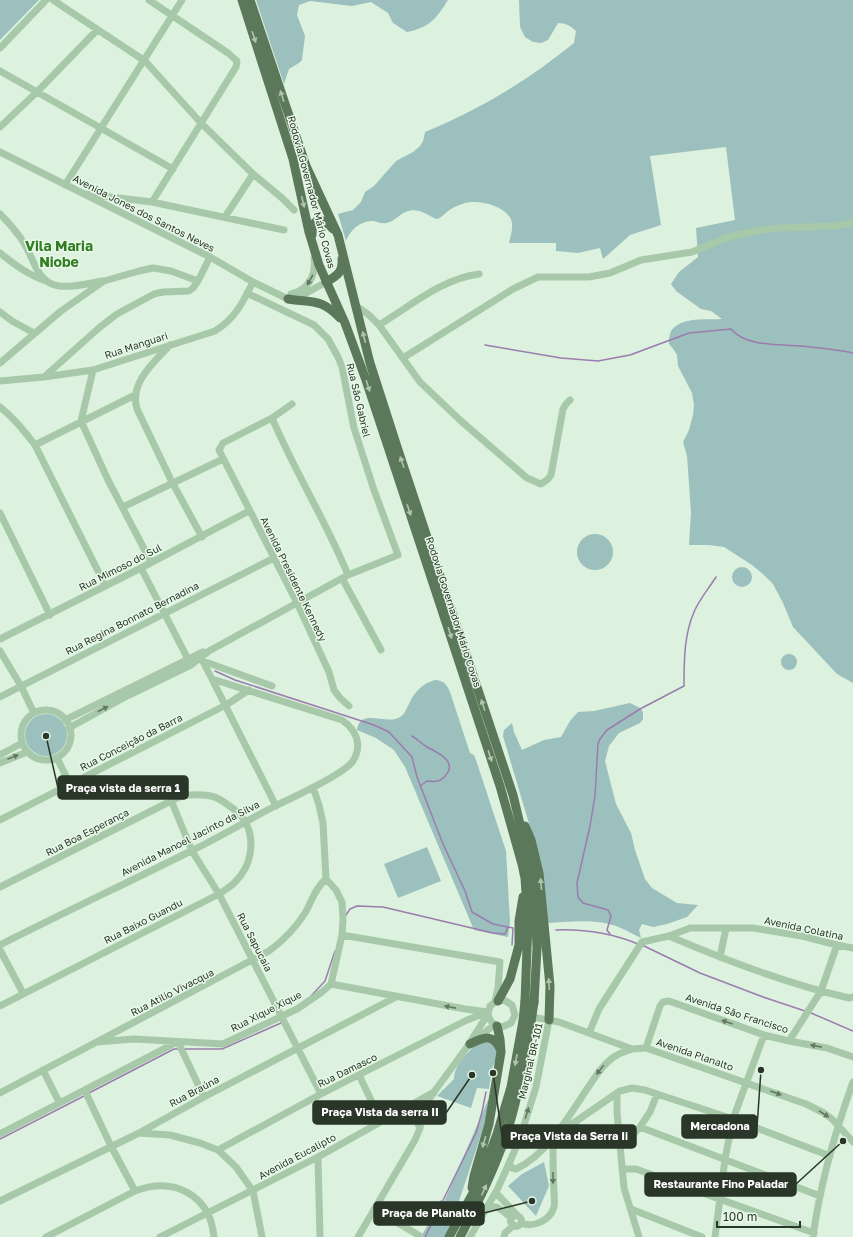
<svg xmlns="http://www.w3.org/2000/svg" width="853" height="1237" font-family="'Golos Text',sans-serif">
<rect width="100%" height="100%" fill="#dcf1de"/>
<path fill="#9cc0bd" d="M 0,0 L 39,0 L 0,40 Z
M 256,0 L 448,0 C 437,18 429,28 407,32 L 393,23 L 388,13 L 371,2 L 352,6 L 310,1 L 299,5 L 297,15 L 305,36 L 302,60 L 299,63 L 289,69 L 284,84 Z
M 519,0 L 853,0 L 853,683 L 837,674 L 793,627 L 783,603 L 773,584 L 764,575 L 752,565 L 724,547 L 709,545 L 689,545 L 691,512 L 687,456 L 683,442 L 689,430 L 693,415 L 694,405 L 692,393 L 678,366 L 677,355 L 674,350 L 669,344 C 669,340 669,335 671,331 C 682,316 706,320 722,319 L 711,311 L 701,309 L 676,291 L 671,284 L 679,272 L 698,257 L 696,228 L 735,220 L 726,147 L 650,156 L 661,225 L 630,235 L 603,259 L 600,248 L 578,253 L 556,251 L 556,243 L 509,243 C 511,235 515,223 509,216 C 499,204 476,199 462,204 C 459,205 454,207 451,209 C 444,213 444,217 436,219 C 422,212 414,205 399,216 C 395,219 390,223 386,223 C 381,224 378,222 374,221 C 361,220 350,230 346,241 L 338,214 L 353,210 L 361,202 L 365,192 L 374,186 L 396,161 L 413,152 L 420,146 L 423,141 L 425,132 C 481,109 527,81 574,43 L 576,31 C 571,26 566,23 558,23 L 548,40 L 541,43 L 533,42 L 525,37 L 520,27 Z
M577 552a18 18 0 1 1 36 0a18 18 0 1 1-36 0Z
M732 577a10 10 0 1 1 20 0a10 10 0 1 1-20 0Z
M781 662a8 8 0 1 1 16 0a8 8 0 1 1-16 0Z
M 435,680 C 444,680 447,685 450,692 L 470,753 L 474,755 L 476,760 L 506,851 L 510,922 L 508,937 L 474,930 L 405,767 L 394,750 L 376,738 L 357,730 C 360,707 387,726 400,717 C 405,714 406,709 409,704 C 414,692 423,683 435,680 Z
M 630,703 L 640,708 L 643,712 L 643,719 L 640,723 L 619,733 L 609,746 L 605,761 L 616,804 L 631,833 L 635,850 L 645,879 L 652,888 L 677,903 L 698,905 L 687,917 L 667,924 L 653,927 L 642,924 L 639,930 L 641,938 C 634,935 628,931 621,928 C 597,918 571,922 546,923 L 541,864 L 503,736 L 504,730 L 512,723 L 514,732 L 522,750 L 544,740 L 561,737 L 570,721 L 578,712 L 594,711 Z
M25 735a21 21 0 1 1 42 0a21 21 0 1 1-42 0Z
M 427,847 L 441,881 L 398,898 L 384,864 Z
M 480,1042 L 491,1043 L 496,1047 L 498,1056 L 492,1068 L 489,1089 L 477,1088 L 471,1108 L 437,1096 L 454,1079 C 454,1065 468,1051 480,1042 Z
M 488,1100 L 492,1102 L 447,1237 L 421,1237 L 435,1212 L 440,1200 L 444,1202 Z
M 544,1162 L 549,1186 L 536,1216 L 508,1186 L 522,1174 Z"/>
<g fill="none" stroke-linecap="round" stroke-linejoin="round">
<path stroke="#9b7cae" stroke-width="1.5" d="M 485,345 L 561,358 L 598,361 L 630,355 L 689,333 L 731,329 C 746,347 779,344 801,346 C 818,348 836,349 853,353
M 215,671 L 235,680 L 374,725 L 389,732 L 412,757 L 417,777 L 443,844 L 465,891 L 472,912 L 493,924 L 513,928 L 512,945
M 412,736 C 417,739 422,744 427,747 C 436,752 458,761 446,775 C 441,782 435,782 427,781 L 420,786
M 346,915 L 350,909 L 357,906 L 383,907 L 493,933 L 505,934 L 508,927
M 556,930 C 585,929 611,933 638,944
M 610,934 L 607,930 L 611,916 L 608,910 L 583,903 L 578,897 L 577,883 L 590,826 L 595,796 L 598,744 L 600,739 L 607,730 L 640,709 L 684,686 C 684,661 684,635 694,612 C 699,600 709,588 716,577
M 642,945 L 700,973 L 763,997 L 805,1011
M 311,996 L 325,981 L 335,951
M 811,1013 L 853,1031
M 184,1049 L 222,1049 L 281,1023
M 89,1093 L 174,1049 L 178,1049
M 0,1139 L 84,1096
M 425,1237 L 476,1133 L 482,1112 L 486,1092"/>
<path stroke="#a8c9a9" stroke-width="7" d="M 53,0 L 145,61 L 201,123 L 253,174 L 282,198 L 294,210
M 149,0 L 228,53 L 237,61 L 236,67 L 152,202
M 0,48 L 46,0
M 0,71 L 173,169
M 0,127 L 37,92 L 97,30
M 0,152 L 210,257 L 253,282 L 288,299 L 303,295 L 326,282
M 65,185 L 182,0
M 86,194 L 152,202 L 284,230
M 0,214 C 9,223 17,232 24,243 C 34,259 37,283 59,286 C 73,288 89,283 103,281
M 225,217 L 253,174
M 0,253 C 14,264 28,275 46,281
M 291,294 C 309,290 316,275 314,258
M 356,306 L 369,315 L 379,325 L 420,382 L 461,421 L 527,478 L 541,484 L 548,479 L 551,475 L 563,409 L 566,404 L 570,400
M 0,312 L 12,321 L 34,333
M 379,325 C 411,306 441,279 479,274
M 170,345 C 154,362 129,383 137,409 L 172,482 L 202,537
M 403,358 L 513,289 L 538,277 L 589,277 L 610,273 L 641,260 L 692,252 L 728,237 L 755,231 L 780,228 L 834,226 L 853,223
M 0,363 L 61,311 L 104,281 L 139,271 L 153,268 L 171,271 L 198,281 L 210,257
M 93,370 L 81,421 L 108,480 L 151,562
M 44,377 L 100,327 L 117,314 L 154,294 L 163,292 L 189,291 L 193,288 L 198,281
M 0,381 L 44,377 L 93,370 L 215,331 C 235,319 243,302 253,282
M 292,404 L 272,418 L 223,443 L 219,450 L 297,603 L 329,672 L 334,690 L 340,698 L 349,706
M 0,407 C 14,418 24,431 35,445 L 105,585
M 272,418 C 295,472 326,521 348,575
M 35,445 L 135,395
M 123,507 L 223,459
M 0,513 L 50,615
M 141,568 L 190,663
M 342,578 L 381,650
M 0,639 L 141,568 L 249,511
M 0,651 L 21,686 L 34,713
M 203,661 L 272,686
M 212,679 L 276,806
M 0,697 L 274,558
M21 735a25 25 0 1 1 50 0a25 25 0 1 1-50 0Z
M 65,720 L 203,652
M 69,728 L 127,696 L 191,665 L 209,651 L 348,575 L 398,555 L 374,490 L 354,428 L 342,367 L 338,357 L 328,339 L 314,325 L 247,293
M 0,755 L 22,743
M 57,758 L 70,784
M 0,763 L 27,752
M 171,800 L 192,851 L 219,894 L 321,1094
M 0,820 L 226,705 L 249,690
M 0,887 L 183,795 C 192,795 202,794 211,796 C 219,797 228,805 235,810 C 257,828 255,861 236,881 C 232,886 225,890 219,894 L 0,1006
M 342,935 L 500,962 L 498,988 L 495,1002
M 669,936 C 727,961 788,984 849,998 L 853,997
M 0,945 C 63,913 127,883 191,851 C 220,837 248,820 277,805 C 292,798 345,773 353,761 C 363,744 356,730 342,720 L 212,679 L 199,654
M 0,950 L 23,993
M 720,957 L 726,928
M 331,984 L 465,1009 L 488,1012
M 527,1016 L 559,1022 L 632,1049 L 646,1048 L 806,1104 L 824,1113 L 832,1119 L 853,1142
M 589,1033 L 599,1009 L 642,942 L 669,936 L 690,928 L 753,928 L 802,936 L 837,945 L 853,948
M 477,1039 L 494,1025
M 789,1041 L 821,991 L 837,945
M 97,1042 L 134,1039 L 223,1044 L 297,1009 L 322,992 L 331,984 L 342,935 L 343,919 L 342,902 L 336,890 L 326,879 L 323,823 L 319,805 L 313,787
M 178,1042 L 204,1097
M 646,1048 L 660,1006 L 663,1002 L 669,1001 L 764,1035 L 789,1041 L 827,1048 L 853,1057
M 43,1070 L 59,1102
M 359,1075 L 381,1121
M 85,1091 L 111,1146 L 135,1191
M 0,1093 L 269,951 C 284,940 295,929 305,913 C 312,901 315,888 326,879
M 617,1093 L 617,1112 L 624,1188 L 639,1237
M 401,1110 C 412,1113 415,1118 420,1128
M 640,1127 L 650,1112 L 657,1094
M 139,1133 L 170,1135 L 200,1143 L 218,1150 L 236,1167 L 253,1191 L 262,1237
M 0,1134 L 175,1043
M 556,1135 L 620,1091 L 632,1088 L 645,1090 L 657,1094 L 733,1119 L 830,1156
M 621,1147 L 640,1127 L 820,1196
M 218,1150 L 321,1094 L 467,1020 L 488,1012
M 318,1157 L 320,1237
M 509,1163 L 512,1168 L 516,1169 C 548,1154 570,1114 589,1086 C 595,1077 601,1067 610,1060 C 616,1054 624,1052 632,1049
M 622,1169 L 636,1169 L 814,1233
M 496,1193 L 518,1216
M 0,1201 L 139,1133 L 204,1097 L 396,997
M 488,1207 L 497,1207 L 512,1218
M 374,1209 L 420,1236 L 419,1237
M 631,1209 L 702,1237
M510.5 1221a5.5 5.5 0 1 1 11 0a5.5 5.5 0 1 1-11 0Z
M 521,1223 C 533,1228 550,1221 554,1207 C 555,1203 554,1196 554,1192 C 553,1174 553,1156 553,1139
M 46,1237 L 135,1191 C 174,1176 210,1195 214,1237
M 160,1237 L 318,1157 L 434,1092 L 467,1047 L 488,1014 L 490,1006 L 495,1002 L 504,1000 L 512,1005 L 515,1015 L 511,1023 L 502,1027 C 494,1026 490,1022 488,1014
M 358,1237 L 415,1140 L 420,1128 L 424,1105 L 433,1094
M 470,1237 L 498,1188 L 519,1141 L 536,1087 L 549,1020
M 504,1237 L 505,1233 L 514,1225
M 715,1237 L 725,1159 L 733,1119 L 764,1035
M 813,1237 C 820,1184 835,1132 853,1082"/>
<path stroke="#5c785a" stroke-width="9" d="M 242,0 L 293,159 L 309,232 L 319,265 L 345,323 L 366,380 L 500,786 L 522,864 L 525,878 L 528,922 L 525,1001
M 250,0 L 306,166 L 338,235 L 370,363 L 397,447 L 513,795 L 531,870 L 536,923 L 537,948 L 534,1002
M 312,235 C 312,217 322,217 333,229
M 326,282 C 337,276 343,272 342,259
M 288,299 C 312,303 321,298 340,318
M 525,826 L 531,840 L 539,873 L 550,986 L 549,1020
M 498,1001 L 510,979 L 519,945 L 519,921 L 523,897
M 470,1044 C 484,1037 494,1033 501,1051
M 472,1188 L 474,1176 L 489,1124 L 501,1052 L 500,1039 L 497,1026
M 449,1237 L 478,1184 L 497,1134 L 511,1087 L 523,1021
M 460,1237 C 477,1205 493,1172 505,1138 C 518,1101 524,1060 531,1022"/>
<path stroke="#5c785a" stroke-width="9" d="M 523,1021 L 525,1001
M 531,1022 L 534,1002"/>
</g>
<defs><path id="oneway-solid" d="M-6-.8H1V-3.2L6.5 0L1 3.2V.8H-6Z"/></defs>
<g fill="#b0c5b0">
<use href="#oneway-solid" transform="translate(254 37) rotate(72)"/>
<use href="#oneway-solid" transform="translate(282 96) rotate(-108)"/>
<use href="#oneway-solid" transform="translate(303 202) rotate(77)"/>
<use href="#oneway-solid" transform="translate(364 337) rotate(-104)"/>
<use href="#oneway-solid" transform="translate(368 386) rotate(72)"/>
<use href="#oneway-solid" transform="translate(402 462) rotate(-109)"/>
<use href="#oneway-solid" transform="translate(409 510) rotate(72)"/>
<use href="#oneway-solid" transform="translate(450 633) rotate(72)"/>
<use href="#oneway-solid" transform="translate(483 705) rotate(-108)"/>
<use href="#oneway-solid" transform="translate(490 756) rotate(72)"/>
<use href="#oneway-solid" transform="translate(541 884) rotate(-95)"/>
<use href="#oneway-solid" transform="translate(549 984) rotate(-93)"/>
<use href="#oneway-solid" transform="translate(516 1060) rotate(100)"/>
<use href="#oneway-solid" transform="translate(484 1142) rotate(107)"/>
<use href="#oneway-solid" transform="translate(484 1190) rotate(-66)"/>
</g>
<g fill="#637862">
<use href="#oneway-solid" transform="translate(310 280) rotate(119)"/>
<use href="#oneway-solid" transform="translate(103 709) rotate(-28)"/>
<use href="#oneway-solid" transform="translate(13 757) rotate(-22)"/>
<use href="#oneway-solid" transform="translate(450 1007) rotate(-169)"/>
<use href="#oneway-solid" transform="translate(727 1022) rotate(-161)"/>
<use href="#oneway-solid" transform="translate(816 1046) rotate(-169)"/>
<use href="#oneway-solid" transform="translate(600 1070) rotate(128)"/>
<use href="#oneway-solid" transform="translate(776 1093) rotate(20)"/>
<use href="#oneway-solid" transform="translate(527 1113) rotate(-72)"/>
<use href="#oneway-solid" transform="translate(824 1114) rotate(33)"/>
<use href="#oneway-solid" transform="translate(553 1178) rotate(90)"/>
</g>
<g text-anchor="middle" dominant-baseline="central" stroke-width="3" stroke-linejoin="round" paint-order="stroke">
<g font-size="10" fill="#2a3628" stroke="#e8f9ea">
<text transform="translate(312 192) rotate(75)">Rodovia Governador Mário Covas</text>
<text transform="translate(144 213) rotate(27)">Avenida Jones dos Santos Neves</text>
<text transform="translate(136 345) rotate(-18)">Rua Manguari</text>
<text transform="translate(359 400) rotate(77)">Rua São Gabriel</text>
<text transform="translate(120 567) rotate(-27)">Rua Mimoso do Sul</text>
<text transform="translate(294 579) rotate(64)">Avenida Presidente Kennedy</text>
<text transform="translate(454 612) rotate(72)">Rodovia Governador Mário Covas</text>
<text transform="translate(132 618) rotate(-27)">Rua Regina Bonnato Bernadina</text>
<text transform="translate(131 742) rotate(-27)">Rua Conceição da Barra</text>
<text transform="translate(87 832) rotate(-27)">Rua Boa Esperança</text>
<text transform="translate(190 838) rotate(-27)">Avenida Manoel Jacinto da Silva</text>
<text transform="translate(143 921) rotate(-27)">Rua Baixo Guandu</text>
<text transform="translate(804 928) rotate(12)">Avenida Colatina</text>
<text transform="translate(255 942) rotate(63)">Rua Sapucaia</text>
<text transform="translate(172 992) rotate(-27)">Rua Atilio Vivacqua</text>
<text transform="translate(266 1011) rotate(-27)">Rua Xique Xique</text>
<text transform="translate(737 1013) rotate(18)">Avenida São Francisco</text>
<text transform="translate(695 1054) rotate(19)">Avenida Planalto</text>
<text transform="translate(530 1061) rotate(-77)">Marginal BR-101</text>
<text transform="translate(347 1070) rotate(-26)">Rua Damasco</text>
<text transform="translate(194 1091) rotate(-28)">Rua Braúna</text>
<text transform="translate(297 1156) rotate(-28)">Avenida Eucalipto</text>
</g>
<g font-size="14" font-weight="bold" fill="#337d22" stroke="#e8f9ea">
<text x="59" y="245">Vila Maria<tspan x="59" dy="16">Niobe</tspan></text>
</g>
</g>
<path fill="none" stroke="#2a3628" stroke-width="1.5" d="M46 736L58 788M472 1075L446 1113M761 1070L757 1127M493 1073L502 1136M843 1141L796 1184M532 1201L484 1213"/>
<g fill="#2a3628" stroke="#e8f9ea" stroke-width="1.5">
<circle cx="46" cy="736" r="4"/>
<circle cx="472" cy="1075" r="4"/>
<circle cx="761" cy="1070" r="4"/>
<circle cx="493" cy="1073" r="4"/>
<circle cx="843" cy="1141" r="4"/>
<circle cx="532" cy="1201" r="4"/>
</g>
<g fill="#2a3628" stroke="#2a3628" stroke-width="1.5">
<rect x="58" y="776" width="130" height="23" rx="4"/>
<rect x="313" y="1101" width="133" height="23" rx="4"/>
<rect x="682" y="1115" width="75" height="23" rx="4"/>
<rect x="502" y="1125" width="134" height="23" rx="4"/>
<rect x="645" y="1173" width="151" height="23" rx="4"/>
<rect x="374" y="1202" width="110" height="23" rx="4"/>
</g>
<g font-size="11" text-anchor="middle" font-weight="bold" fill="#fff">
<text x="123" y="792">Praça vista da serra 1</text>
<text x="380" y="1116">Praça Vista da serra II</text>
<text x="720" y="1130">Mercadona</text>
<text x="569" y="1140">Praça Vista da Serra Ii</text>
<text x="721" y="1188">Restaurante Fino Paladar</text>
<text x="429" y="1217">Praça de Planalto</text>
</g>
<path d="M717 1221v6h83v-6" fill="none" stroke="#2a3628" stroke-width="2"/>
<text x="723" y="1221" font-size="12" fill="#2a3628" stroke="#e8f9ea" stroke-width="3" paint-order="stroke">100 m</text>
</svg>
